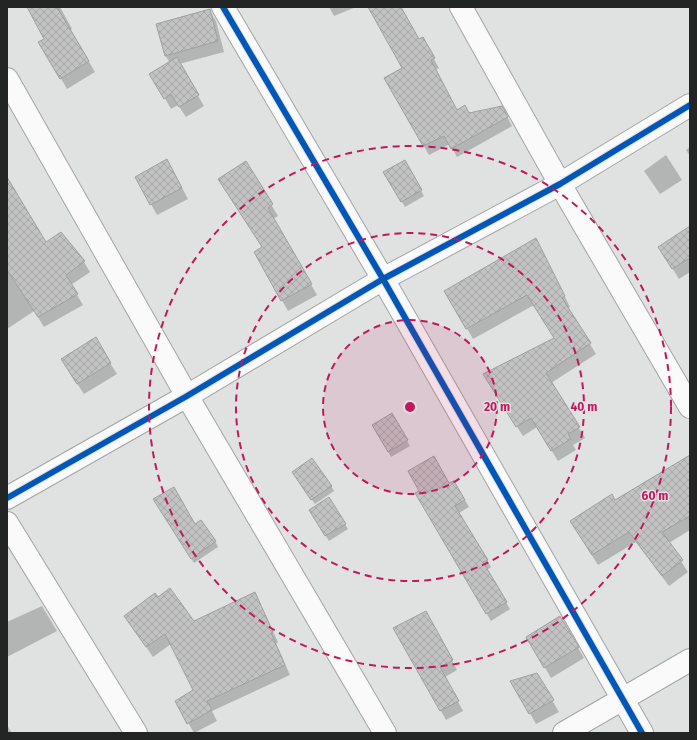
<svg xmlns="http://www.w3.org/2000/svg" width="697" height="740" font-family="'Fira Sans',sans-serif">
<defs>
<pattern id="building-cross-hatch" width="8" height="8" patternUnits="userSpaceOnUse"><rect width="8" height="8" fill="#c2c2c2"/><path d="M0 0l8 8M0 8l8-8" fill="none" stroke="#a6a7a7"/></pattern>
</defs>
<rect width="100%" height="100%" fill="#e0e1e1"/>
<path fill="#0003" d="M 28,7 L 60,7 L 72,29 L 70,30 L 95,72 L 67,89 L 40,42 L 45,39 Z
M 329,7 L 356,7 L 334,16 Z
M 369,7 L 399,7 L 419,40 L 422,38 L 439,68 L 435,70 L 457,111 L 469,115 L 502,107 L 512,126 L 457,157 L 450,144 L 429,155 L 385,79 L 404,68 Z
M 209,10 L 216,21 L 224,52 L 179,64 L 204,106 L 186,117 L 178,105 L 171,109 L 151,74 L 170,63 L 165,55 Z
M 690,147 L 690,156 L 686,150 Z
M 666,155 L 682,180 L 660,194 L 644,171 Z
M 405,161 L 424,196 L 405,207 L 385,172 Z
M 246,163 L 278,216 L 273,219 L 317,295 L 288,311 L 255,252 L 263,248 Z
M 173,171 L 188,199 L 157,215 L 136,177 Z
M 7,203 L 46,244 L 61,233 L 84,262 L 90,272 L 71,285 L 83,305 L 44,327 L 34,311 L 7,329 Z
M 690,228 L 690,272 L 679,279 L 666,258 Z
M 541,250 L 570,307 L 568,308 L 596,354 L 551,383 L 585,438 L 573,445 L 576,450 L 558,461 L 537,427 L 523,436 L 490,385 L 555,338 L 534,305 L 473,339 L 446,291 Z
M 110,363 L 117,374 L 84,394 L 68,370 Z
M 392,414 L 410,446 L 391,457 L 373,425 Z
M 690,459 L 690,530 L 669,543 L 688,572 L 669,586 L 636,542 L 598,565 L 577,532 L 615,501 Z
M 296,478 L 331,486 L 334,491 L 315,504 Z
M 454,482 L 469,507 L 459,513 L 491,567 L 487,570 L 510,609 L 491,621 L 416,493 Z
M 329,498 L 348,529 L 329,541 L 310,510 Z
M 157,505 L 195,526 L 215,541 L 218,547 L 194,563 Z
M 255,594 L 278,642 L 276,644 L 290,675 L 212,711 L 217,721 L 194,733 L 176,701 L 194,691 L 171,644 L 153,657 L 125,616 L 158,598 L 193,622 Z
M 42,606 L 57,631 L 7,657 L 7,622 Z
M 425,612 L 457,670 L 445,677 L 463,711 L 446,720 L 395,629 Z
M 560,617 L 584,658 L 551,678 L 527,637 Z
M 537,674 L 559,712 L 536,724 L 512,682 Z
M 7,725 L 12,733 L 7,733 Z"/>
<path fill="url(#building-cross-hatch)" stroke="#a0a0a0" d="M 27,7 L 57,7 L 89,61 L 60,79 L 38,42 L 44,39 Z
M 368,7 L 401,7 L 419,39 L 423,37 L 435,58 L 431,60 L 457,110 L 465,105 L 469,113 L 502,106 L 508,117 L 451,149 L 444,136 L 423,146 L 384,78 L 402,68 Z
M 210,9 L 218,41 L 165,56 L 156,24 Z
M 177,57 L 199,95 L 179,107 L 171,94 L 164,99 L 149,74 Z
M 167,159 L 182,188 L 150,205 L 135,177 Z
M 405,160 L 422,190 L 401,202 L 383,172 Z
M 246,161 L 273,204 L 268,208 L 312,284 L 281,301 L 254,252 L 262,247 L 218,179 Z
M 7,177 L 46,242 L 61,232 L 85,261 L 66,275 L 78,294 L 38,317 L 7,270 Z
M 690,226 L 690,258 L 672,269 L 658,247 Z
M 536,238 L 565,296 L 562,298 L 591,343 L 546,373 L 580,427 L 568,434 L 571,439 L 551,451 L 531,418 L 516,427 L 483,374 L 554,338 L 527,295 L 466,329 L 444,291 Z
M 96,337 L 111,363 L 77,384 L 61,359 Z
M 392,413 L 408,440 L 388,452 L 372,425 Z
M 690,455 L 690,516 L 662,532 L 683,560 L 662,576 L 629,532 L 592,555 L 570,521 L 612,494 L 615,500 Z
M 434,456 L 449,483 L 454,481 L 465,500 L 455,506 L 488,560 L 483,562 L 507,602 L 486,614 L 415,493 L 419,491 L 408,471 Z
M 312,458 L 332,486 L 311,500 L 292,472 Z
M 174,487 L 195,524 L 201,520 L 216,541 L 191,559 L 153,499 Z
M 329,497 L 346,524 L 325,536 L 309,510 Z
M 170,588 L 194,621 L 255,592 L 273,632 L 271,633 L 285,665 L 207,701 L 212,710 L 187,724 L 175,701 L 193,690 L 165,634 L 146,647 L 124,616 L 155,593 L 158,597 Z
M 426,611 L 453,660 L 440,667 L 459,701 L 440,711 L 393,628 Z
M 560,616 L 579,647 L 544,668 L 526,637 Z
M 537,673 L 554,700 L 529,714 L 510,681 Z"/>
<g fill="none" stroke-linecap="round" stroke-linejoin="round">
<defs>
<path id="minor" d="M 223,7 L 383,279 L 642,733
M 461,7 L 560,184 L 690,407
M 7,79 L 187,396 L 385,733
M 7,498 L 187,396 L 383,279 L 560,184 L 690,105
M 7,523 L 136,733
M 564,733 L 690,660"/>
</defs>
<use href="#minor" stroke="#a4a4a4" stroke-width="24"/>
<use href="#minor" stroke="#fafafa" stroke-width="22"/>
<defs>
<path id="cycleway" d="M 223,7 L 383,279 L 642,733
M 7,498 L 187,396 L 383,279 L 560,184 L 690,105"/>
</defs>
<use href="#cycleway" stroke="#dfe1e2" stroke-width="8"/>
<use href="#cycleway" stroke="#0057b8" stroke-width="6"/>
</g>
<circle cx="410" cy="407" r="87" fill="#c2185b" fill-opacity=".12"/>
<g fill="none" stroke="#c2185b" stroke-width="2" stroke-dasharray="7 5">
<circle cx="410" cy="407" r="87"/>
<circle cx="410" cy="407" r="174"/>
<circle cx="410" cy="407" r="261"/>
</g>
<circle cx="410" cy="407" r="6" fill="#c2185b" stroke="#dfe1e2" stroke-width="2"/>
<g font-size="12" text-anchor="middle" font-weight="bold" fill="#c2185b" stroke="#dfe1e2" stroke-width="3" stroke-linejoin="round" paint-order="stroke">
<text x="497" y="411">20 m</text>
<text x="584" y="411">40 m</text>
<text x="655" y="500">60 m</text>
</g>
<rect width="697" height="740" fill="none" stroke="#232424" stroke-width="16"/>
</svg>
